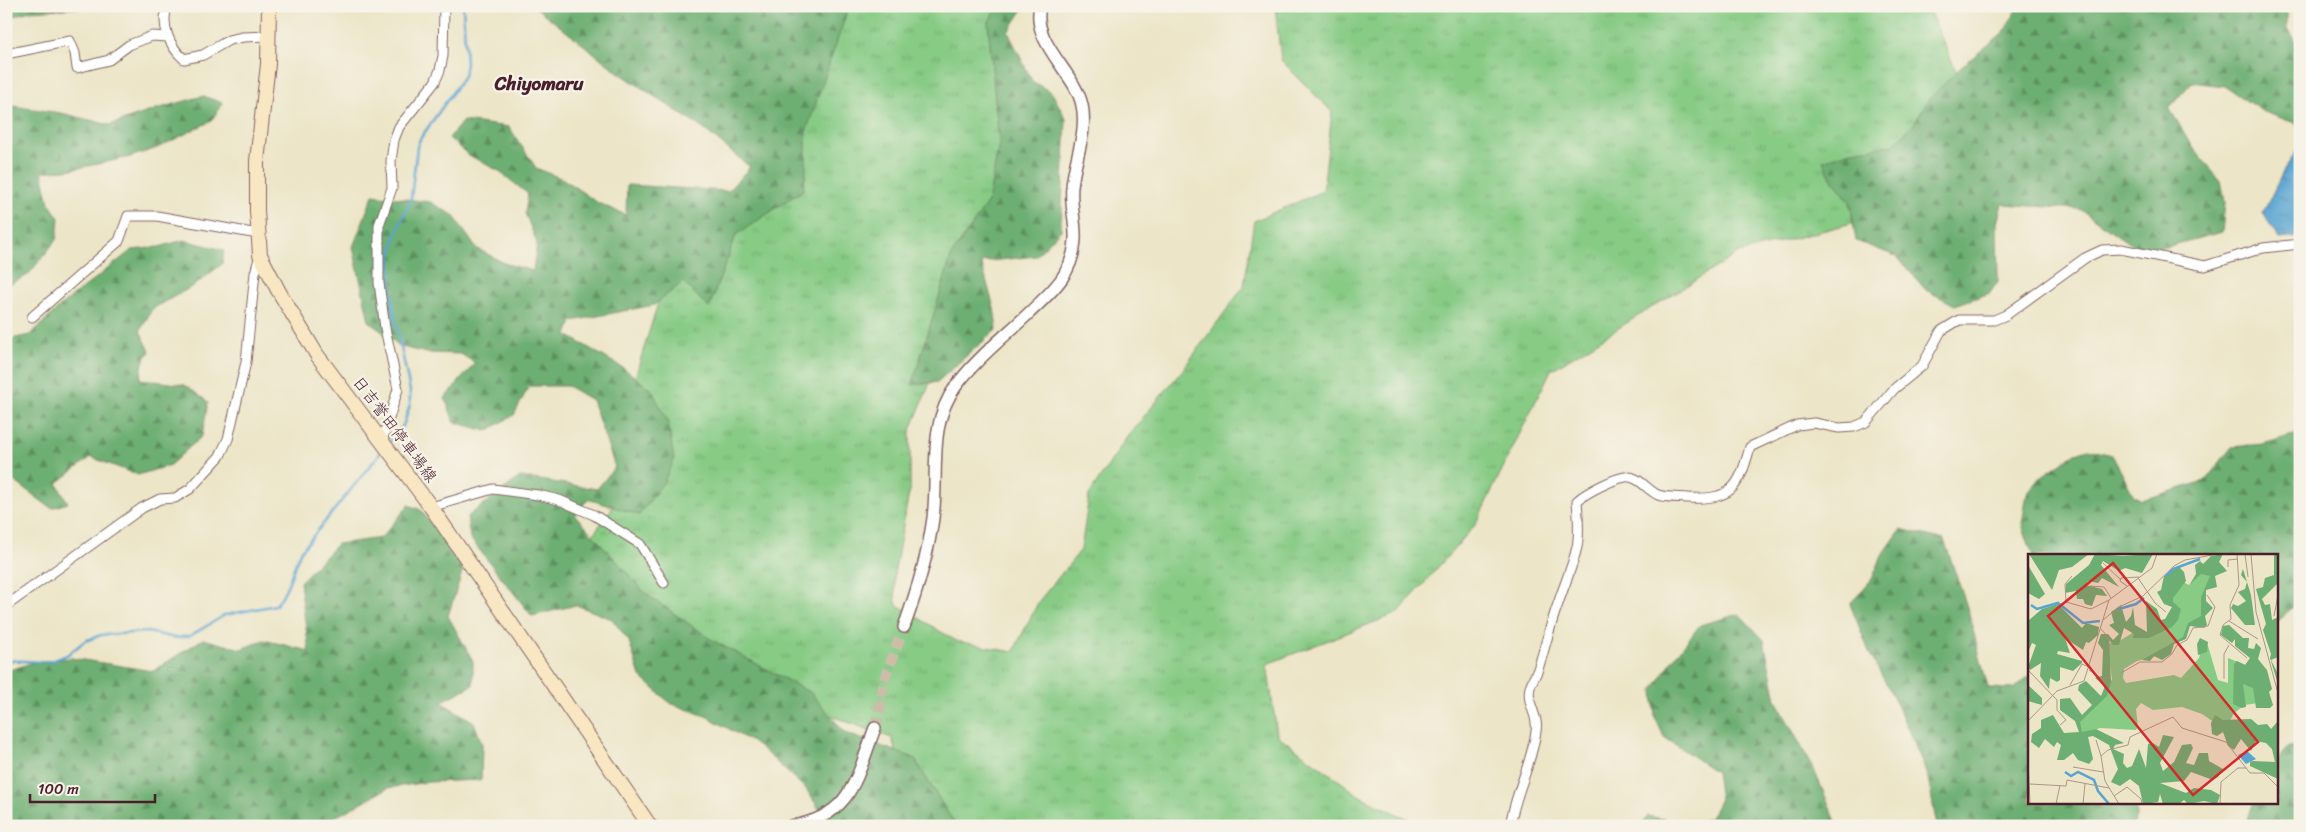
<svg xmlns="http://www.w3.org/2000/svg" width="2306" height="832" font-family="Sriracha,'Klee One',sans-serif">
<defs>
<pattern id="grass-tufts" width="24" height="20" patternUnits="userSpaceOnUse" patternTransform="scale(1.25)"><rect width="24" height="20" fill="#87cb85"/><path d="M3 7l-1-3M5 7V3M7 7l1-3M15 17l-1-3M17 17v-4M19 17l1-3" fill="none" stroke="#76ae73"/></pattern>
<pattern id="forest-firs" width="22" height="20" patternUnits="userSpaceOnUse" patternTransform="scale(1.25)"><rect width="22" height="20" fill="#6daf72"/><path d="M5 1l3.5 6h-7zM16 11l3.5 6h-7z" fill="#5c8e5e"/></pattern>
<pattern id="water-ripples" width="26" height="14" patternUnits="userSpaceOnUse" patternTransform="scale(1.25)"><rect width="26" height="14" fill="#59a4d1"/><path d="M2 4q2-2 4 0t4 0M15 11q2-2 4 0t4 0" fill="none" stroke="#4c85aa"/></pattern>
</defs>
<rect width="100%" height="100%" fill="#f7f3e8"/>
<filter id="ink" filterUnits="userSpaceOnUse"><feTurbulence type="fractalNoise" baseFrequency=".02" numOctaves="2"/><feDisplacementMap in="SourceGraphic" scale="10" xChannelSelector="R" yChannelSelector="G"/><feConvolveMatrix kernelMatrix="1 2 1 2 8 2 1 2 1" color-interpolation-filters="sRGB"/></filter>
<filter id="wash" filterUnits="userSpaceOnUse"><feTurbulence type="fractalNoise" baseFrequency=".0096" numOctaves="4" result="noise"/><feDisplacementMap in="SourceGraphic" scale="20" xChannelSelector="R" yChannelSelector="G"/><feGaussianBlur stdDeviation="1.12" result="paint"/><feColorMatrix in="noise" values="0 0 0 0 0 0 0 0 0 0 0 0 0 0 0 0 0 1.4 0 .05"/><feComposite in="paint" operator="in"/></filter>
<g filter="url(#wash)">
<rect width="100%" height="100%" fill="#ece5c7"/>
<path fill="url(#grass-tufts)" stroke="#687558" d="M 807,6 L 1010,6 L 1002,21 L 1013,81 L 995,223 L 910,432 L 910,488 L 894,574 L 896,604 L 956,641 L 1013,652 L 1039,601 L 1081,550 L 1089,495 L 1127,437 L 1181,372 L 1244,286 L 1254,221 L 1323,191 L 1332,112 L 1281,60 L 1275,6 L 1927,6 L 1985,135 L 1923,204 L 1739,253 L 1551,370 L 1475,525 L 1398,613 L 1267,664 L 1277,735 L 1360,796 L 1423,826 L 933,826 L 910,798 L 892,738 L 812,709 L 767,689 L 583,549 L 634,477 L 631,390 L 669,268 L 762,187 Z"/>
<path fill="url(#forest-firs)" stroke="#5c674e" d="M 6,6 L 83,6 L 80,8 L 29,11 L 6,19 Z
M 534,6 L 849,6 L 806,132 L 806,171 L 803,190 L 736,235 L 709,308 L 683,282 L 654,305 L 572,321 L 567,335 L 623,368 L 651,389 L 668,421 L 674,460 L 663,483 L 639,515 L 588,499 L 575,515 L 646,594 L 712,640 L 811,693 L 845,733 L 914,758 L 956,826 L 813,826 L 824,817 L 807,790 L 759,746 L 708,717 L 670,703 L 640,676 L 629,641 L 612,619 L 576,605 L 532,616 L 470,538 L 467,517 L 520,477 L 597,489 L 615,467 L 592,400 L 568,386 L 529,386 L 514,415 L 487,431 L 454,422 L 445,398 L 475,363 L 461,354 L 427,353 L 401,347 L 369,321 L 353,247 L 373,195 L 430,202 L 453,215 L 476,248 L 504,263 L 533,271 L 537,243 L 525,213 L 528,194 L 499,171 L 469,155 L 449,138 L 463,121 L 509,127 L 536,168 L 563,179 L 598,203 L 626,215 L 627,185 L 728,191 L 750,167 L 705,130 L 618,72 Z
M 997,6 L 1025,6 L 1008,32 L 1032,81 L 1052,93 L 1066,119 L 1061,230 L 1036,256 L 981,262 L 994,308 L 997,329 L 937,382 L 912,385 L 952,254 L 988,202 L 999,144 L 988,23 Z
M 2019,6 L 2287,6 L 2287,28 L 2300,46 L 2300,125 L 2262,111 L 2224,86 L 2192,82 L 2169,108 L 2194,149 L 2221,182 L 2225,202 L 2222,232 L 2143,253 L 2080,209 L 2002,204 L 1997,223 L 1998,281 L 1990,293 L 1955,305 L 1926,290 L 1896,256 L 1856,241 L 1850,202 L 1831,178 L 1823,161 L 1851,151 L 1892,145 L 1914,124 L 1929,99 L 1961,67 L 2004,32 Z
M 203,96 L 223,103 L 211,121 L 157,148 L 130,157 L 74,169 L 42,172 L 49,203 L 59,218 L 57,239 L 28,275 L 6,286 L 6,105 L 61,113 L 110,125 L 157,109 Z
M 184,240 L 224,250 L 222,264 L 195,285 L 152,309 L 140,331 L 150,351 L 143,362 L 140,379 L 185,385 L 208,402 L 202,436 L 170,465 L 138,475 L 91,457 L 57,483 L 68,503 L 51,508 L 6,475 L 6,340 L 30,335 L 64,303 L 132,250 L 159,247 Z
M 2296,434 L 2300,436 L 2300,601 L 2277,621 L 2277,556 L 2033,556 L 2022,524 L 2027,494 L 2042,476 L 2076,453 L 2088,449 L 2112,455 L 2134,496 L 2142,500 L 2205,481 L 2232,447 L 2263,444 Z
M 409,505 L 421,510 L 463,569 L 448,616 L 473,661 L 473,685 L 441,702 L 474,722 L 482,744 L 481,780 L 428,782 L 388,788 L 319,826 L 6,826 L 6,671 L 35,662 L 71,658 L 153,671 L 203,639 L 241,649 L 264,640 L 309,651 L 300,582 L 337,544 L 381,538 Z
M 1901,529 L 1944,540 L 1967,607 L 1988,688 L 2014,689 L 2030,675 L 2030,803 L 2136,803 L 2136,817 L 2132,826 L 1937,826 L 1927,773 L 1896,702 L 1870,654 L 1850,604 L 1872,579 L 1882,556 Z
M 1739,614 L 1764,640 L 1776,700 L 1814,770 L 1838,826 L 1640,826 L 1648,816 L 1690,825 L 1710,818 L 1720,799 L 1716,772 L 1664,737 L 1655,717 L 1653,690 L 1674,658 L 1700,625 Z
M 2300,743 L 2300,826 L 2254,826 L 2248,820 L 2253,803 L 2277,803 C 2277,779 2270,750 2300,743 Z"/>
<path fill="url(#water-ripples)" stroke="#52627e" d="M 2300,145 L 2300,237 L 2279,239 L 2263,213 L 2283,172 Z"/>
<g fill="none" stroke-linecap="round" stroke-linejoin="round">
<path stroke="#59a4d1" stroke-width="2.5" d="M 389,443 L 403,426 L 410,405 L 410,391 L 394,313 L 391,280 L 391,256 L 396,234 L 411,198 L 417,147 L 420,139 L 464,76 L 466,63 L 463,6
M 6,660 L 40,662 L 52,661 L 67,655 L 85,641 L 101,635 L 148,632 L 175,638 L 190,636 L 225,615 L 276,605 C 289,589 292,569 301,551 L 382,451"/>
</g>
</g>
<g filter="url(#ink)">
<g fill="none" stroke-linecap="round" stroke-linejoin="round">
<path stroke="#ccbda8" stroke-width="11" stroke-dasharray="11 5.5" stroke-linecap="butt" d="M 875,728 L 880,710 L 883,683 L 904,627"/>
<defs>
<path id="minor" d="M 167,6 C 161,26 169,46 184,59 L 203,55 L 229,40 L 243,37 L 269,36
M 6,54 L 70,41 L 75,53 L 77,68 L 109,60 L 129,45 L 152,36 L 168,37
M 32,317 L 119,241 L 128,216 L 157,216 L 258,234
M 382,441 L 398,389 L 385,328 L 379,283 L 379,225 L 392,188 L 391,161 L 394,140 L 399,127 L 435,82 L 440,70 L 443,56 L 444,6
M 431,507 L 493,489 L 538,495 L 559,500 L 594,515 L 640,544 L 664,583
M 6,606 L 142,508 L 160,499 L 175,498 L 190,489 L 220,456 L 228,439 L 246,362 L 255,273 L 260,255
M 1510,826 C 1515,793 1532,764 1536,731 C 1539,715 1526,705 1530,687 C 1532,680 1537,674 1539,666 C 1546,644 1551,622 1559,601 C 1565,583 1573,565 1577,547 C 1580,532 1578,515 1577,501 C 1585,493 1613,479 1625,477 C 1638,475 1647,490 1658,495 C 1666,498 1680,497 1689,498 C 1733,500 1739,487 1750,447 L 1797,425 L 1814,423 L 1839,428 L 1854,427 L 1866,422 L 1894,389 L 1922,366 L 1941,331 L 1959,320 L 1994,320 L 2006,315 L 2085,258 L 2102,250 L 2121,249 L 2205,266 L 2263,248 L 2300,244"/>
<path id="tertiary" d="M 904,627 C 917,591 928,556 933,518 C 939,473 927,425 956,386 C 976,359 1004,337 1028,314 C 1051,292 1073,275 1075,240 C 1076,222 1070,205 1072,187 C 1074,160 1088,133 1082,105 C 1075,72 1031,43 1040,6
M 791,826 C 852,817 856,778 875,728"/>
<path id="secondary" d="M 269,6 L 268,64 L 257,161 L 257,211 L 260,255 L 278,290 L 317,355 L 431,507 L 650,826"/>
</defs>
<use href="#minor" stroke="#836462" stroke-width="11"/>
<use href="#tertiary" stroke="#836462" stroke-width="14"/>
<use href="#secondary" stroke="#836462" stroke-width="16"/>
<use href="#minor" stroke="#fff" stroke-width="9"/>
<use href="#tertiary" stroke="#fff" stroke-width="11"/>
<use href="#secondary" stroke="#f9e7c3" stroke-width="14"/>
</g>
</g>
<g text-anchor="middle" dominant-baseline="central" stroke-width="4.5" stroke-linejoin="round" paint-order="stroke">
<g font-size="16" fill="#4a1f2b" stroke="#f7f3e8">
<text transform="translate(395 429) rotate(53)">日吉誉田停車場線</text>
</g>
<g font-size="19" font-weight="bold" fill="#4a1f2b" stroke="#f7f3e8">
<text x="539" y="83">Chiyomaru</text>
</g>
</g>
<g transform="translate(2028 554)">
<rect width="250" height="250" fill="#ece5c7"/>
<path d="M 179,16 L 185,28 L 176,39 L 175,64 L 162,70 L 155,86 L 145,89 L 136,100 L 109,107 L 96,115 L 95,124 L 98,129 L 146,121 L 153,124 L 171,104 L 175,90 L 180,92 L 190,126 L 200,129 L 200,104 L 225,114 L 230,149 L 217,151 L 206,159 L 199,172 L 190,171 L 174,160 L 154,153 L 125,156 L 113,149 L 108,155 L 110,173 L 108,176 L 72,174 L 53,180 L 50,165 L 72,146 L 84,125 L 79,89 L 88,89 L 106,78 L 118,80 L 148,60 L 142,46 L 144,40 L 155,28 L 161,31 L 172,17 Z" fill="#87cb85"/>
<path d="M 1,0 L 61,0 L 44,13 L 31,16 L 24,36 ZM 67,0 L 95,2 L 125,0 L 114,19 L 97,14 L 91,17 L 75,7 L 73,11 L 91,33 L 74,24 L 70,29 L 60,27 L 58,31 L 74,35 L 79,42 L 68,41 L 64,52 L 57,50 L 55,45 L 49,45 L 48,37 L 37,39 L 38,30 L 61,11 ZM 195,0 L 191,8 L 199,17 L 187,22 L 189,33 L 178,36 L 178,47 L 185,54 L 177,62 L 179,71 L 176,74 L 162,72 L 158,85 L 146,90 L 143,100 L 134,106 L 126,102 L 122,107 L 114,106 L 155,83 L 160,69 L 173,62 L 173,43 L 182,22 L 173,20 L 162,30 L 168,20 L 167,11 L 172,7 L 175,10 L 183,2 ZM 246,0 L 250,0 L 250,29 L 234,45 L 237,51 L 242,50 L 244,66 L 250,63 L 250,103 L 243,106 L 250,120 L 250,130 L 242,104 L 243,100 L 235,76 L 238,70 L 228,35 L 235,33 L 237,24 L 246,21 ZM 0,11 L 17,40 L 11,45 L 0,39 ZM 150,12 L 156,18 L 158,27 L 145,44 L 145,48 L 153,55 L 150,66 L 144,73 L 121,84 L 105,84 L 106,80 L 96,74 L 91,91 L 85,91 L 81,86 L 83,128 L 79,142 L 52,168 L 54,178 L 68,175 L 96,189 L 87,191 L 85,195 L 96,200 L 95,209 L 99,214 L 104,212 L 111,195 L 118,214 L 120,190 L 125,189 L 131,193 L 135,181 L 146,183 L 132,209 L 135,217 L 146,208 L 154,191 L 163,190 L 165,194 L 158,209 L 166,211 L 171,199 L 180,199 L 181,207 L 195,215 L 190,223 L 185,226 L 163,218 L 156,227 L 132,229 L 158,239 L 166,234 L 183,236 L 192,241 L 189,250 L 176,247 L 160,250 L 156,246 L 151,250 L 135,250 L 132,240 L 130,248 L 115,250 L 111,232 L 102,225 L 92,232 L 83,228 L 90,215 L 81,191 L 65,182 L 60,183 L 65,205 L 61,210 L 50,206 L 45,199 L 36,206 L 29,206 L 33,191 L 29,188 L 26,193 L 17,185 L 11,194 L 3,188 L 4,180 L 13,174 L 13,166 L 25,161 L 36,179 L 51,178 L 47,167 L 32,156 L 32,145 L 42,144 L 54,161 L 64,151 L 50,136 L 51,131 L 58,127 L 73,142 L 77,132 L 67,124 L 74,122 L 75,96 L 70,89 L 73,80 L 80,80 L 85,86 L 91,80 L 81,71 L 86,69 L 83,58 L 93,51 L 98,68 L 103,62 L 105,53 L 107,71 L 119,78 L 118,47 L 129,55 L 133,66 L 137,65 L 144,53 L 136,50 L 129,38 L 133,36 L 136,22 ZM 215,15 L 223,41 L 227,71 L 217,71 L 203,54 L 205,50 L 210,52 L 218,47 L 210,38 L 217,35 L 219,28 L 213,21 ZM 30,50 L 54,74 L 58,69 L 71,73 L 70,81 L 61,89 L 58,88 L 55,96 L 37,84 L 42,99 L 30,97 L 29,100 L 54,107 L 54,109 L 45,117 L 32,113 L 32,126 L 29,128 L 22,124 L 21,135 L 12,122 L 13,109 L 2,116 L 0,113 L 8,91 L 4,89 L 0,98 L 0,67 L 14,55 ZM 201,71 L 215,84 L 221,84 L 220,94 L 226,95 L 228,89 L 233,94 L 230,105 L 239,116 L 244,135 L 241,138 L 245,151 L 242,154 L 228,154 L 225,134 L 215,130 L 218,153 L 214,154 L 205,150 L 206,110 L 209,107 L 217,111 L 222,104 L 207,92 L 207,85 L 204,89 L 193,81 L 195,72 ZM 172,84 L 180,88 L 179,98 L 170,101 L 169,90 ZM 0,131 L 14,144 L 14,151 L 0,147 ZM 187,161 L 195,166 L 223,165 L 230,171 L 239,170 L 243,175 L 250,167 L 250,225 L 222,212 L 222,208 L 225,207 L 247,208 L 244,195 L 238,189 L 228,187 L 223,197 L 213,185 L 206,196 L 200,192 L 195,178 L 189,182 L 184,180 L 183,169 Z" fill="#6daf72"/>
<path d="M 219,197 L 228,205 L 218,210 L 210,201 Z" fill="#59a4d1"/>
<path fill="none" stroke="#59a4d1" stroke-width="2.5" d="M 138,22 L 145,15 L 172,5M 3,51 L 9,55 L 30,49 L 55,69 L 72,67M 91,55 L 108,50 L 116,44M 37,218 L 43,222 L 50,218 L 66,226 L 70,237 L 81,250"/>
<path fill="none" stroke="#ab9689" stroke-width="1" d="M 209,0 L 211,31 L 202,51 L 203,65 L 195,71 L 192,81 L 219,104M 217,0 L 220,23M 223,0 L 228,58 L 250,139M 75,9 L 92,25M 200,13 L 200,6 L 210,5M 44,22 L 37,30 L 38,48 L 63,55 L 81,46M 110,24 L 127,49 L 138,58M 62,32 L 76,33 L 83,44M 99,32 L 92,27 L 93,24 L 111,23M 246,62 L 250,41M 75,66 L 91,53 L 115,42 L 146,12 L 157,6 L 190,0M 201,67 L 230,85M 73,75 L 81,84 L 81,98M 0,116 L 29,146 L 29,156 L 38,166 L 32,171M 61,116 L 74,125 L 83,123M 93,119 L 112,108 L 134,108 L 144,100 L 149,91 L 159,86 L 165,74 L 180,72 L 187,53 L 179,41M 196,125 L 196,100 L 201,91M 42,131 L 54,110 L 61,113M 0,167 L 29,137 L 56,127 L 81,46 L 124,14 L 129,0M 68,186 L 73,202M 0,207 L 2,249M 45,213 L 75,218M 2,230 L 38,232 L 39,226 L 81,234M 86,242 L 99,233 L 113,245 L 114,250M 28,250 L 32,231M 55,250 L 57,230M 91,250 L 77,227 L 73,202 L 80,196 L 100,191 L 102,183 L 145,163 L 154,174 L 198,188 L 222,219 L 236,219 L 250,233M 192,250 L 193,228 L 210,214 L 218,214"/>
<path fill="#d62828" fill-opacity="0.15" stroke="#d62828" stroke-width="2.5" d="M 85,9 L 230,188 L 165,241 L 20,62 Z"/>
<rect width="250" height="250" fill="none" stroke="#4a1f2b" stroke-width="2.5"/>
</g>
<rect width="2306" height="832" fill="none" stroke="#f7f3e8" stroke-width="25"/>
<path d="M30 794v8h125v-8" fill="none" stroke="#4a1f2b" stroke-width="2.5"/>
<text x="38" y="794" font-size="15" fill="#4a1f2b" stroke="#f7f3e8" stroke-width="4" paint-order="stroke">100 m</text>
</svg>
